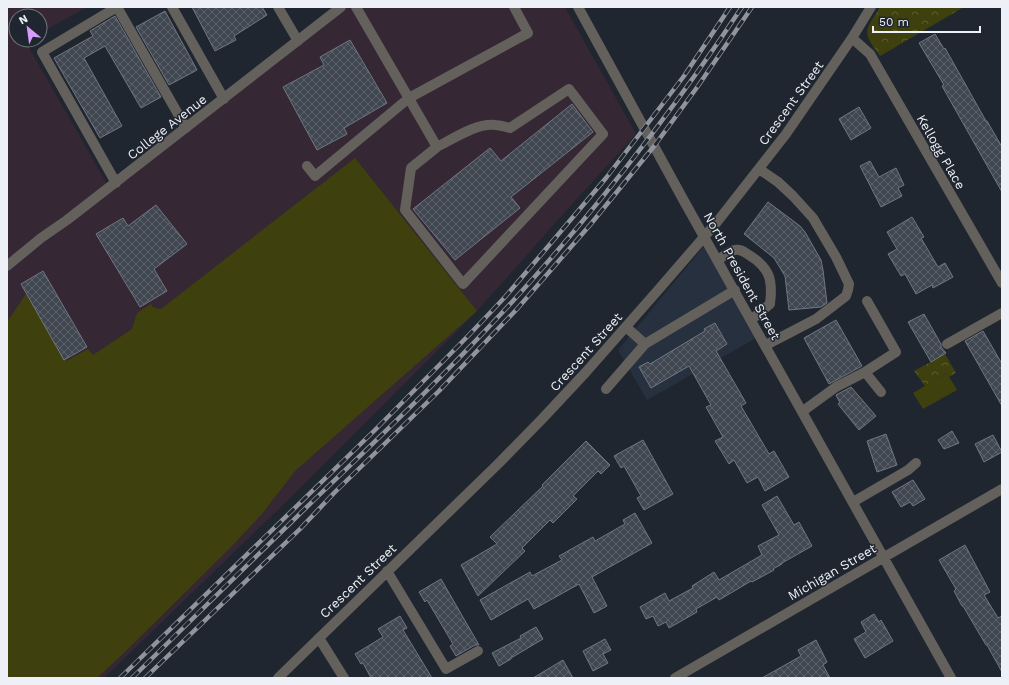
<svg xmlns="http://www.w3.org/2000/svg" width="1009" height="685" font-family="'Work Sans',sans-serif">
<defs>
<pattern id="park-crowns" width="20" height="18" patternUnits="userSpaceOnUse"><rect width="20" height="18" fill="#3e410d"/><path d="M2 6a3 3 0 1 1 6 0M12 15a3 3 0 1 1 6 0" fill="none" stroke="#5a5d31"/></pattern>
<pattern id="building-cross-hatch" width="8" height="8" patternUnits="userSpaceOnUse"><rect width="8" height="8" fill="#404751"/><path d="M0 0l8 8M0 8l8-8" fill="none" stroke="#5c626b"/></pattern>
</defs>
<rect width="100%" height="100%" fill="#20262f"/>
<path fill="#27303e" d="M 704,246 L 756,338 L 647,400 L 618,350 Z"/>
<path fill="#352734" d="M 7,7 L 87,7 L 40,33 L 40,16 L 16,16 L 16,40 L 29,40 L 26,42 L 107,184 L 334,7 L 565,7 L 636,134 L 566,211 L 477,311 L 284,504 L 104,678 L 7,678 Z"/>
<path fill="url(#park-crowns)" d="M 880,7 L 964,7 L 880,56 C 862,31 864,33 880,7 Z
M 945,354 L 956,373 L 949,377 L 947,373 L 925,386 L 914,371 Z"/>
<path fill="#3e410d" d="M 355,158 L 477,311 L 295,471 L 262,514 L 230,548 L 128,649 L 97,678 L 7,678 L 7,322 L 26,294 L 66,361 L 88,349 L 93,355 L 132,329 L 137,313 L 151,304 L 154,308 L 161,309 Z
M 947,373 L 957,390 L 923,409 L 913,393 Z"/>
<path fill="url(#building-cross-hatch)" stroke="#707782" d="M 192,7 L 262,7 L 267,15 L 234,36 L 236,40 L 215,51 Z
M 165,11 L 197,70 L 169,85 L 136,27 Z
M 115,16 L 161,97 L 141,108 L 105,46 L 84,58 L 122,126 L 100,138 L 54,58 L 93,36 L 90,31 Z
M 935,34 L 944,49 L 945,48 L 986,121 L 987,121 L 1002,147 L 1002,192 L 942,86 L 944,85 L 919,43 Z
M 350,40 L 387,103 L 344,128 L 347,134 L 317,150 L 283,87 L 324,65 L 320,57 Z
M 572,104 L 593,132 L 511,197 L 520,208 L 455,260 L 413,209 L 490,148 L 501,161 Z
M 859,107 L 871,128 L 851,140 L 839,119 Z
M 870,161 L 879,177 L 896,168 L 904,185 L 898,188 L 902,196 L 881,207 L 860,166 Z
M 768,202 L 800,226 L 805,232 L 821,260 L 823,270 L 827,303 L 821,307 L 789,310 L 785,276 L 774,258 L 744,234 Z
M 156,205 L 187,244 L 154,269 L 167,291 L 140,307 L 96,234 L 123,218 L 128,226 Z
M 912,217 L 924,237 L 921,238 L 938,267 L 945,263 L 953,277 L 933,288 L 932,285 L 916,294 L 905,274 L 901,276 L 888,254 L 897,249 L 887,232 Z
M 43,271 L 87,347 L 64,360 L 21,284 Z
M 924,314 L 941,344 L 941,347 L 946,353 L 931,362 L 908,322 Z
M 836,320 L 862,366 L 829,384 L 804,338 Z
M 715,323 L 727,344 L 716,351 L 746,403 L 741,406 L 769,454 L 774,451 L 789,477 L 765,491 L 758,477 L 747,483 L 734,460 L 729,464 L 715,441 L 723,437 L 706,407 L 711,405 L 689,366 L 651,388 L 639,367 L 648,362 L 650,364 L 705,331 L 704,329 Z
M 983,331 L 1002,364 L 1002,406 L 965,341 Z
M 851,387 L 876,416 L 859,430 L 838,404 L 840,403 L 836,395 Z
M 952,431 L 959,443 L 944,449 L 938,440 Z
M 886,434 L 897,465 L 877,472 L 867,441 Z
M 993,435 L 1002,452 L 984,462 L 975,444 Z
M 643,440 L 673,494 L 644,510 L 637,498 L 641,496 L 624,466 L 621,468 L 614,456 Z
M 586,441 L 610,465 L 601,474 L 598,471 L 573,496 L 577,499 L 553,523 L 550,520 L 522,548 L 525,551 L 478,596 L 461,565 L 497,544 L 490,537 L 543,486 L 542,485 Z
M 913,480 L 925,499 L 913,506 L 910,502 L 901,507 L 892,492 Z
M 777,496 L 794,525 L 799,522 L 812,546 L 782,563 L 782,564 L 773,569 L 774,570 L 752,582 L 751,581 L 719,600 L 717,597 L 696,609 L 697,612 L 669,628 L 666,622 L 658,626 L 653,616 L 646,619 L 640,607 L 665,593 L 669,601 L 693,588 L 692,586 L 714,572 L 719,580 L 762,555 L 758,546 L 779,535 L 762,505 Z
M 635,513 L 652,543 L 592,577 L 607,606 L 594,613 L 579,584 L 534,609 L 528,599 L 491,620 L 480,600 L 530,572 L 532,576 L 562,560 L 559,556 L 593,537 L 595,541 L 625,524 L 623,520 Z
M 965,545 L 990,592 L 984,595 L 998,618 L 1002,616 L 1002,672 L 987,645 L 986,645 L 963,606 L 962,606 L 954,591 L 956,589 L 939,560 Z
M 441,579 L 479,645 L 475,645 L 456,656 L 450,646 L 453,644 L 427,600 L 425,602 L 419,592 Z
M 874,614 L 879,622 L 881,620 L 893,641 L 865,658 L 854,639 L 866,632 L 861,622 Z
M 400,616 L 407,628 L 403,630 L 432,678 L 371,678 L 363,663 L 361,664 L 355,654 L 383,637 L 378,629 Z
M 536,627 L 543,639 L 511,658 L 511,659 L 499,666 L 492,653 L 521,638 L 520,636 Z
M 605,639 L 611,650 L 603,654 L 608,663 L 593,671 L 583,651 Z
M 816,640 L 827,662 L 823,665 L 830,678 L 762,678 L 801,656 L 798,650 Z
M 563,660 L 573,678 L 533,678 Z"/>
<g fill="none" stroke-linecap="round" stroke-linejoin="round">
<path stroke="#64615c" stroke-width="10" d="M 172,7 L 224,99
M 278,7 L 298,41
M 356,7 L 437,147 L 411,168 L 405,210 L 463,284 L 603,134 L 569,89 L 510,128 C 505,127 500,125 495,125 C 476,123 453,139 437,147
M 578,7 L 684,201 L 951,678
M 852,38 L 870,54 L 1002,283
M 307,166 L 315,176 L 409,98 L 528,33 L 514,7
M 759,169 L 778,182 L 793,196 L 813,218 L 836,257 L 849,284 L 848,290 L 846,296 L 816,319 L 766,345
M 116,183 L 42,52 L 117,7 L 186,128
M 718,260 C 723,257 729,251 735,250 C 741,249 744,252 749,255 C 770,268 773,280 770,304 L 751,320
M 7,266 L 41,238 L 67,220 L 341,7
M 626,327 L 645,344 L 735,290
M 947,344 L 1002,313
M 865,372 L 881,392
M 606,389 L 645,344
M 803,411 L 836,387 L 865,372 L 896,352 L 867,301
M 853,502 L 908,470 L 916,463
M 387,571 L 446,669 L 478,651
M 319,638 L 344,678
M 278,678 L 498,464 L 543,418 L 586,372 L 659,289 L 717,222 L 786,134 L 852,38 L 871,7
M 675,678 L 1002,489"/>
<defs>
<path id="rail" d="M 120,678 L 376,429 L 468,336 L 505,297 L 540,256 L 606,178 L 684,76 L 730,7
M 132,678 C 193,618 254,558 315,499 C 382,435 449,371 512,302 C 596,210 673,111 742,7
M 145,678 L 300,529 L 335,492 L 439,391 L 517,309 L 590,225 L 655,145 L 698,86 L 752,7"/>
</defs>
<use href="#rail" stroke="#90949c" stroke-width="4.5"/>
<use href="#rail" stroke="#20262f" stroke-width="3" stroke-dasharray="9" stroke-linecap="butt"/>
</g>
<g text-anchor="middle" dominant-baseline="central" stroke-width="3" stroke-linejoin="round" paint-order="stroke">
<g font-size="13" fill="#edf0f7" stroke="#20262f">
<text transform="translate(791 103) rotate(-54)">Crescent Street</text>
<text transform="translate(167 127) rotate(-38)">College Avenue</text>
<text transform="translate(941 152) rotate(60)">Kellogg Place</text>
<text transform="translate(742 276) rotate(61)">North President Street</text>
<text transform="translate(586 352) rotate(-48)">Crescent Street</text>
<text transform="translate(832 572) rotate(-30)">Michigan Street</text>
<text transform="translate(358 581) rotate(-44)">Crescent Street</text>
</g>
</g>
<rect width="1009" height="685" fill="none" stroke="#edf0f7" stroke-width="16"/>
<g transform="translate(28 28) rotate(331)"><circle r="19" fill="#20262f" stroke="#72777f"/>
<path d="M0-3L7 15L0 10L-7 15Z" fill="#d59cfb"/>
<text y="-6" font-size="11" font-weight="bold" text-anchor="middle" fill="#edf0f7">N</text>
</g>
<path d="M873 26v6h107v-6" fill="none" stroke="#edf0f7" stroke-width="2"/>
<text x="879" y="26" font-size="12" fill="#edf0f7" stroke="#20262f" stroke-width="3" paint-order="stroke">50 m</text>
</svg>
